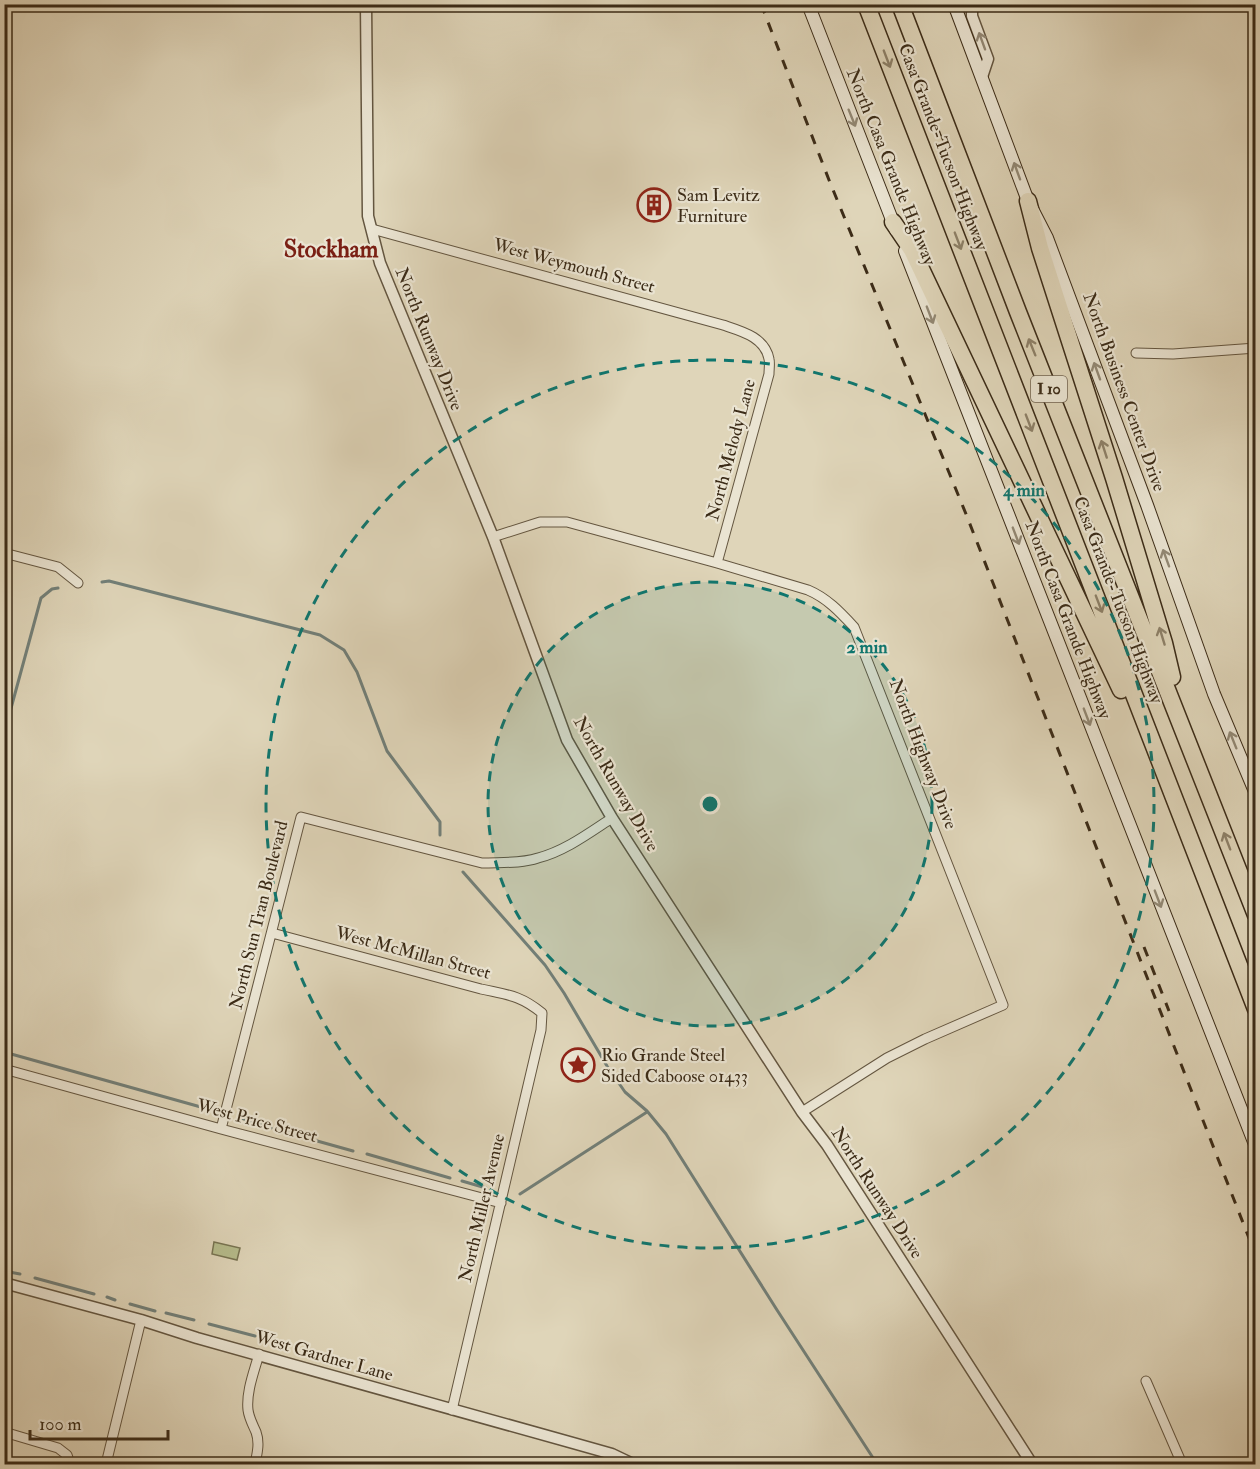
<svg xmlns="http://www.w3.org/2000/svg" width="1260" height="1469" font-family="'IM FELL Double Pica',serif">
<rect width="100%" height="100%" fill="#dfd5b9"/>
<filter id="stains"><feTurbulence type="fractalNoise" baseFrequency=".00333" numOctaves="4"/><feColorMatrix values="0 0 0 0 .2 0 0 0 0 .09 0 0 0 0 .02 0 0 0 .5 -.17"/></filter>
<radialGradient id="worn" r=".72"><stop offset=".6" stop-color="#630" stop-opacity="0"/><stop offset="1" stop-color="#630" stop-opacity=".3"/></radialGradient>
<path fill="#b6bc8c" stroke="#787452" stroke-width="1.5" d="M 214,1242 L 240,1248 L 237,1260 L 212,1254 Z"/>
<g fill="none" stroke-linecap="round" stroke-linejoin="round">
<path stroke="#727f78" stroke-width="3" d="M 102,582 L 109,581 L 320,635 L 344,650 L 357,672 L 387,751 L 440,822 L 440,835
M 4,734 L 41,598 L 52,589 L 58,588
M 463,872 L 545,965 L 564,993 L 607,1066 L 625,1092 L 647,1111 L 666,1134 L 777,1310 L 877,1464
M 4,1052 L 208,1109
M 241,1118 L 271,1128
M 285,1132 L 353,1151
M 367,1154 L 450,1178
M 462,1181 L 486,1188
M 520,1194 L 647,1112
M 4,1271 L 20,1274
M 35,1278 L 94,1294
M 107,1297 L 115,1300
M 130,1304 L 155,1311
M 166,1313 L 194,1320
M 209,1324 L 255,1336
M 270,1340 L 281,1342"/>
<defs>
<path id="minor" d="M 372,229 L 723,325 C 741,331 765,337 769,359 C 770,363 769,369 769,374 L 717,563
M 1136,353 L 1173,354 L 1256,348
M 493,537 L 540,522 L 567,522 L 717,563 L 808,590 C 827,598 840,612 854,627 L 1003,1005 L 925,1039 L 887,1058 L 802,1112
M 4,553 L 58,567 L 78,583
M 272,933 L 481,989 C 508,995 520,995 542,1013 L 541,1030 L 452,1410
M 4,1069 L 221,1129 L 501,1203
M 221,1129 L 301,817 L 482,863 C 500,862 520,864 538,858 C 565,851 589,833 612,818
M 1146,1381 L 1182,1464
M 4,1432 L 58,1448 L 67,1455 L 70,1464
M 106,1464 L 141,1320
M 255,1464 C 257,1454 260,1443 256,1432 C 253,1425 249,1418 248,1410 C 246,1392 254,1372 259,1354"/>
<path id="tertiary" d="M 366,4 L 368,216 L 380,263 L 493,537 L 567,740 L 612,818 L 802,1112 L 827,1145 L 1032,1464
M 972,4 L 972,16 L 988,59 L 982,77
M 4,1283 L 141,1320 L 197,1338 L 573,1443 L 612,1454 L 633,1464"/>
<path id="secondary" d="M 808,4 L 896,230
M 954,4 L 1028,201 L 1047,238 L 1147,505 L 1214,694 L 1256,794
M 905,251 L 1256,1147"/>
<path id="motorway" d="M 866,4 L 1256,1009
M 900,4 L 1018,312 L 1256,915
M 1028,201 L 1040,248 L 1114,478 L 1164,643 L 1172,677
M 893,222 L 912,250 L 1121,690"/>
</defs>
<use href="#minor" stroke="#645640" stroke-width="11"/>
<use href="#tertiary" stroke="#645640" stroke-width="13"/>
<use href="#secondary" stroke="#3b2b17" stroke-width="14"/>
<use href="#motorway" stroke="#3b2b17" stroke-width="19"/>
<use href="#minor" stroke="#eae4d2" stroke-width="9"/>
<use href="#tertiary" stroke="#eae4d2" stroke-width="10"/>
<use href="#secondary" stroke="#eae4d2" stroke-width="12"/>
<use href="#motorway" stroke="#dfd5b9" stroke-width="16"/>
<path stroke="#3b2b17" stroke-width="3" stroke-dasharray="10 10" stroke-linecap="butt" d="M 761,4 L 829,180 L 966,514 L 1256,1256
M 1144,947 L 1169,1011
M 574,1059 L 582,1072"/>
</g>
<defs><path id="oneway-shaft" d="M-6 0H5M1.5-3L5.5 0L1.5 3" fill="none" stroke-width="1.6" stroke-linecap="round" stroke-linejoin="round" transform="scale(1.5)"/></defs>
<g stroke="#928874">
<use href="#oneway-shaft" transform="translate(982 41) rotate(-110)"/>
<use href="#oneway-shaft" transform="translate(852 118) rotate(68)"/>
<use href="#oneway-shaft" transform="translate(1017 171) rotate(-110)"/>
<use href="#oneway-shaft" transform="translate(930 315) rotate(69)"/>
<use href="#oneway-shaft" transform="translate(1097 371) rotate(-110)"/>
<use href="#oneway-shaft" transform="translate(1016 536) rotate(69)"/>
<use href="#oneway-shaft" transform="translate(1166 558) rotate(-110)"/>
<use href="#oneway-shaft" transform="translate(1087 717) rotate(69)"/>
<use href="#oneway-shaft" transform="translate(1233 740) rotate(-112)"/>
<use href="#oneway-shaft" transform="translate(1158 899) rotate(69)"/>
</g>
<g stroke="#8d8068">
<use href="#oneway-shaft" transform="translate(887 59) rotate(69)"/>
<use href="#oneway-shaft" transform="translate(958 241) rotate(69)"/>
<use href="#oneway-shaft" transform="translate(1032 347) rotate(-112)"/>
<use href="#oneway-shaft" transform="translate(1029 423) rotate(69)"/>
<use href="#oneway-shaft" transform="translate(1104 449) rotate(-108)"/>
<use href="#oneway-shaft" transform="translate(1099 604) rotate(69)"/>
<use href="#oneway-shaft" transform="translate(1162 636) rotate(-107)"/>
<use href="#oneway-shaft" transform="translate(1227 841) rotate(-111)"/>
</g>
<circle cx="710" cy="804" r="222" fill="#0f766e" fill-opacity=".12"/>
<g fill="none" stroke="#0f766e" stroke-width="3" stroke-dasharray="10 8">
<circle cx="710" cy="804" r="222"/>
<circle cx="710" cy="804" r="444"/>
</g>
<defs>
<symbol id="building-ring" viewBox="-11 -11 22 22"><circle r="9.5" fill="#eae4d2" stroke="#8f2418" stroke-width="1.5"/><path d="M-4-6H4V6H1V3H-1V6H-4ZM-2.5-4.3h1.7v1.8h-1.7ZM.8-4.3h1.7v1.8H.8ZM-2.5-1h1.7V.8h-1.7ZM.8-1h1.7V.8H.8Z" fill="#8f2418"/></symbol>
<symbol id="sight-ring" viewBox="-11 -11 22 22"><circle r="9.5" fill="#eae4d2" stroke="#8f2418" stroke-width="1.5"/><path d="M0-6L1.8-2.2L6-1.7L2.9 1.2L3.7 5.4L0 3.3L-3.7 5.4L-2.9 1.2L-6-1.7L-1.8-2.2Z" fill="#8f2418"/></symbol>
</defs>
<g fill-rule="evenodd">
<use href="#building-ring" x="635" y="186" width="38" height="38"/>
<use href="#sight-ring" x="559" y="1046" width="38" height="38"/>
</g>
<g text-anchor="middle" dominant-baseline="central" stroke-width="4.5" stroke-linejoin="round" paint-order="stroke">
<rect fill="#eae4d2" stroke="#70624f" stroke-width="1.5" x="1031" y="376" width="36" height="26" rx="4.5"/>
<g font-size="16" font-weight="bold" fill="#3b2b17">
<text x="1049" y="389">I 10</text>
</g>
<g font-size="18" fill="#3b2b17" stroke="#eae4d2">
<text transform="translate(943 147) rotate(69)">Casa Grande-Tucson Highway</text>
<text transform="translate(891 167) rotate(68)">North Casa Grande Highway</text>
<text transform="translate(574 266) rotate(15)">West Weymouth Street</text>
<text transform="translate(429 339) rotate(68)">North Runway Drive</text>
<text transform="translate(1124 392) rotate(70)">North Business Center Drive</text>
<text transform="translate(731 450) rotate(-75)">North Melody Lane</text>
<text transform="translate(1118 600) rotate(69)">Casa Grande-Tucson Highway</text>
<text transform="translate(1068 620) rotate(69)">North Casa Grande Highway</text>
<text transform="translate(923 754) rotate(69)">North Highway Drive</text>
<text transform="translate(616 784) rotate(60)">North Runway Drive</text>
<text transform="translate(259 915) rotate(-76)">North Sun Tran Boulevard</text>
<text transform="translate(413 953) rotate(15)">West McMillan Street</text>
<text transform="translate(257 1121) rotate(15)">West Price Street</text>
<text transform="translate(877 1193) rotate(57)">North Runway Drive</text>
<text transform="translate(482 1208) rotate(-77)">North Miller Avenue</text>
<text transform="translate(324 1356) rotate(16)">West Gardner Lane</text>
</g>
<g font-size="18" fill="#3b2b17" stroke="#eae4d2" text-anchor="start">
<text x="677" y="195">Sam Levitz<tspan x="677" dy="21">Furniture</tspan></text>
<text x="601" y="1055">Rio Grande Steel<tspan x="601" dy="21">Sided Caboose 01433</tspan></text>
</g>
<g font-size="24" font-weight="bold" fill="#7a1f14" stroke="#eae4d2">
<text x="331" y="249">Stockham</text>
</g>
</g>
<circle cx="710" cy="804" r="9" fill="#0f766e" stroke="#eae4d2" stroke-width="3"/>
<g font-size="18" text-anchor="middle" font-weight="bold" fill="#0f766e" stroke="#eae4d2" stroke-width="4.5" stroke-linejoin="round" paint-order="stroke">
<text x="1024" y="496">4 min</text>
<text x="867" y="653">2 min</text>
</g>
<rect width="1260" height="1469" fill="none" stroke="#dfd5b9" stroke-width="24"/>
<rect x="6" y="6" width="1248" height="1457" fill="none" stroke="#3b2b17" stroke-width="3"/>
<rect x="12" y="12" width="1236" height="1445" fill="none" stroke="#3b2b17" stroke-width="1.5"/>
<path d="M30 1430v9h138v-9" fill="none" stroke="#3b2b17" stroke-width="3"/>
<text x="39" y="1430" font-size="18" fill="#3b2b17" stroke="#eae4d2" stroke-width="4.5" paint-order="stroke">100 m</text>
<rect width="100%" height="100%" filter="url(#stains)"/>
<rect width="100%" height="100%" fill="url(#worn)"/>
</svg>
